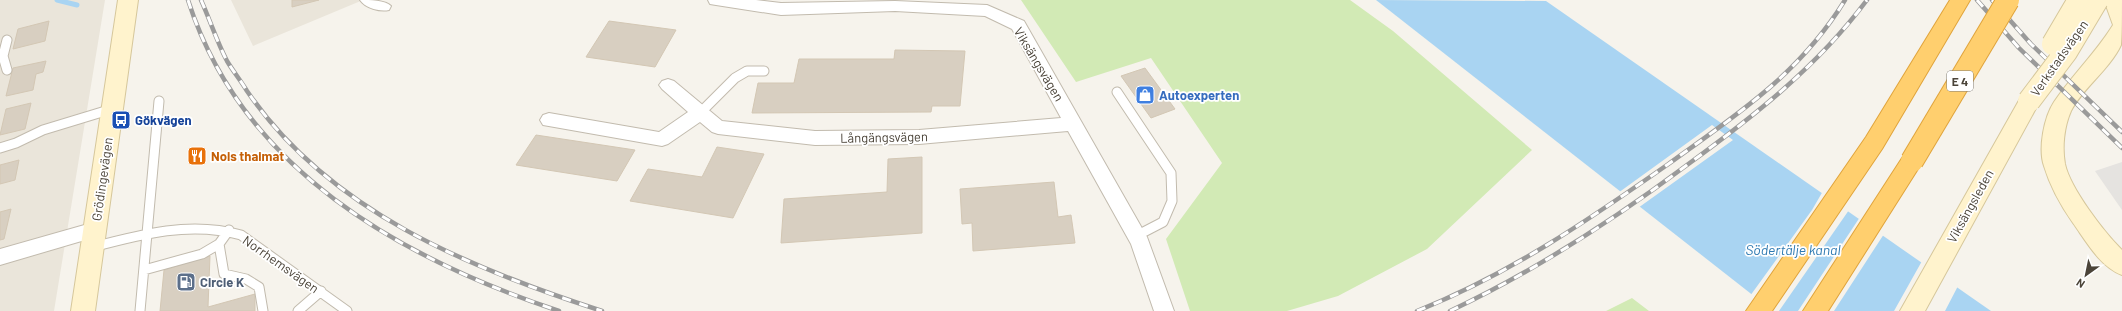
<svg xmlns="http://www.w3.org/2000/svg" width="2122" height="311" font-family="Barlow,sans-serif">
<rect width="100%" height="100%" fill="#f6f3ec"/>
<path fill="#eae5da" d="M 0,0 L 105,0 L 54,311 L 0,311 Z
M 231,0 L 363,0 L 253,46 Z"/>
<path fill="#d2eab5" d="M 1021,0 L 1350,0 L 1393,31 L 1532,150 L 1427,249 L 1338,296 L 1287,311 L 1190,311 L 1166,239 L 1222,163 L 1151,58 L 1076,82 Z
M 1632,298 L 1649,311 L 1606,311 Z"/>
<path fill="#e5e3e0" d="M 2122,162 L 2122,210 L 2095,171 Z"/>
<path fill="#a9d4f2" d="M 1376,0 L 1546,1 L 1991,311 L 1773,311 Z"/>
<path fill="#f6f3ec" d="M 1712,125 L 1733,140 L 1638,208 L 1618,193 Z
M 1823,191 L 1849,210 L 1779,311 L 1769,311 L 1750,296 L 1812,210 Z
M 1860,217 L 1884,234 L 1834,311 L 1798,311 Z
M 1922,261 L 1958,286 L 1945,311 L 1894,311 Z"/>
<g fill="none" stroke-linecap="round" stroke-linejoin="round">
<path stroke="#a9d4f2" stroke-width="5" d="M 57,0 L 77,5"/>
</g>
<path fill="#d8cfc1" stroke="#d3c7b4" d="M 292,0 L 319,0 L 292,7 Z
M 49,21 L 45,41 L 13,49 L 18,29 Z
M 609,21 L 676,30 L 655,67 L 586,57 Z
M 895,50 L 965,51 L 960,106 L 932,106 L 931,112 L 752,113 L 758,83 L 794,83 L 799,59 L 894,59 Z
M 46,61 L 43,72 L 36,74 L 33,90 L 6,96 L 13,68 Z
M 1145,68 L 1175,109 L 1151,118 L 1121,76 Z
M 31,103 L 25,129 L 0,135 L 6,109 Z
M 536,135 L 635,150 L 617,181 L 516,165 Z
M 717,147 L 764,154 L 733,218 L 630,201 L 648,169 L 702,177 Z
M 922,157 L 922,233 L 781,243 L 784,199 L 887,192 L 888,159 Z
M 19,160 L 15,180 L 0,184 L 0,165 Z
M 1054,182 L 1058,217 L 1071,215 L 1075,243 L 973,251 L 972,223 L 962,224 L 960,189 Z
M 11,209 L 4,239 L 0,240 L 0,212 Z
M 210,256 L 208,307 L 255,294 L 255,311 L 160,311 L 164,270 Z"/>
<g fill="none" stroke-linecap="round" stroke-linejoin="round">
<defs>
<path id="lane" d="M 0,56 L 3,56 L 7,70
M 3,56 L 7,40
M 1117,92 L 1171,173 L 1172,201 L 1163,222 L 1136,236
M 700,113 L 735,78 L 747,71 L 764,71
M 0,148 L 16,143 L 43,130 L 112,109
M 219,244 L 224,274 L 246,279 L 259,287 L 263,311
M 93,247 C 142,234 191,221 241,235 L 347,311
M 144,270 L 202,254 L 219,244 L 229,230
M 140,311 L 159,101
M 298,311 L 321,291"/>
<path id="street" d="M 360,0 C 370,0 385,0 391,6 L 389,10 C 380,12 365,8 360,0 Z
M 708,0 L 756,0 L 781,3 L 895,1 L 987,5 L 1024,21 L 1147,237 L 1174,311 L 1154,311 L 1131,244 L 1068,131 L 919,144 L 815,145 L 718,134 L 712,132 L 700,122 L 668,144 L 662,146 L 543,125 L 540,120 L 543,115 L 549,113 L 659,132 L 688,112 L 662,89 L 659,85 L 662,81 L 668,79 L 674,81 L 722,121 L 815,131 L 919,130 L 1061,118 L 1012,29 L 985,16 L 895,11 L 781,15 L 716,5 L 710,4 Z
M 95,222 L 102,225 L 104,230 L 102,235 L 0,265 L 0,249 Z"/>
<path id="secondary" d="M 118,0 L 138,0 L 95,311 L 71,311 Z
M 2104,0 L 2122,0 C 2122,11 2122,37 2121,45 C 2110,69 2082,89 2071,111 C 2064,127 2062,147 2065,164 C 2070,188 2104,232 2122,250 L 2122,275 C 2100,267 2086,241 2073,223 C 2061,206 2050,186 2044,166 C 2038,149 2044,117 2054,102 C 2072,75 2095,54 2113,25 Z
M 2029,93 L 2036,95 L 2040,101 L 1925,311 L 1900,311 L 2022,95 Z"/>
<path id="highway" d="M 1950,0 L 1970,0 L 1882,149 L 1772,311 L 1746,311 L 1866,137 Z
M 1912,153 L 1920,155 L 1923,161 L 1828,311 L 1803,311 L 1904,155 Z"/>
</defs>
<use href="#lane" stroke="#c2bbae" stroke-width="11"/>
<use href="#street" stroke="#c2bbae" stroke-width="2"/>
<use href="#secondary" stroke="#d6c79b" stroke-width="2"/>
<use href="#highway" stroke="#e0a43c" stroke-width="2"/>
<use href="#lane" stroke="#fff" stroke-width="9"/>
<use href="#street" fill="#fff" fill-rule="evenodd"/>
<use href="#secondary" fill="#fff3cd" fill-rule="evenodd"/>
<use href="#highway" fill="#ffcf6e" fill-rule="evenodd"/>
<defs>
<path id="rail" d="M 188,0 C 242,169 400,258 559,311
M 201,0 C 210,20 217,42 227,61 C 233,71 241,81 247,91 C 329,211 469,268 602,311
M 1977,0 L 2019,48 L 2122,148
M 1992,0 L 2031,44 L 2122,132
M 1417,311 C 1508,275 1587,221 1667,165 C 1736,115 1799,75 1845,0
M 1450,311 C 1535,271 1612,221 1687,165 C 1754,116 1817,67 1867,0"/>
</defs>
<use href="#rail" stroke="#9a9a9a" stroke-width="4.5"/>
<use href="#rail" stroke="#fff" stroke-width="3" stroke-dasharray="9" stroke-linecap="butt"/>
<defs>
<path id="secondary-bridge" d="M 2053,44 L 2079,0
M 2029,101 L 2066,52 L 2097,0"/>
<path id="highway-bridge" d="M 1912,161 L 2008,0"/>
</defs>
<use href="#secondary-bridge" stroke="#d6c79b" stroke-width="24" stroke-linecap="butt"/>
<use href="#highway-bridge" stroke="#e0a43c" stroke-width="24" stroke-linecap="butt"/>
<use href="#secondary-bridge" stroke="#fff3cd" stroke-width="22"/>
<use href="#highway-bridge" stroke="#ffcf6e" stroke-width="22"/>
</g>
<defs>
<symbol id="shop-square" viewBox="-11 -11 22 22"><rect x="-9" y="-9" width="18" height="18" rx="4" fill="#3f7fe0" stroke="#fff"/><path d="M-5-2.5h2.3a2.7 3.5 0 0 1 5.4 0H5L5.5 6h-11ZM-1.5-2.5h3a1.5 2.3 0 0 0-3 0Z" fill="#fff"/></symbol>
<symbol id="bus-square" viewBox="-11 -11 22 22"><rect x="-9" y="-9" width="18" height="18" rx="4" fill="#1a4fb4" stroke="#fff"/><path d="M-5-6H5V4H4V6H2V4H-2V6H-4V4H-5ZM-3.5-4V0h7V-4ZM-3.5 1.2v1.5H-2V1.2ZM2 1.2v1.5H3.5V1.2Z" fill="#fff"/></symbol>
<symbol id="restaurant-square" viewBox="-11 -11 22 22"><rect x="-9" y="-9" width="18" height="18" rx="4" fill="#e8710a" stroke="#fff"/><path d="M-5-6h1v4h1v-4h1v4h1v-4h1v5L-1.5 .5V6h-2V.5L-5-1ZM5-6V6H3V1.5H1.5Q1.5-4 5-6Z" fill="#fff"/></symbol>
<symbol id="fuel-square" viewBox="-11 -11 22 22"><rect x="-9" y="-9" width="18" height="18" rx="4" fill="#5c6f8a" stroke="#fff"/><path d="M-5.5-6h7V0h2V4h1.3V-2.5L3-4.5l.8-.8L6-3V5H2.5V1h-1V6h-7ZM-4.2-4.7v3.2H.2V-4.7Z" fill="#fff"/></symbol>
</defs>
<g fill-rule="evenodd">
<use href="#shop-square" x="1134" y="84" width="22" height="22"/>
<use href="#bus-square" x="110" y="109" width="22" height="22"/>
<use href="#restaurant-square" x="186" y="145" width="22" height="22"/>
<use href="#fuel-square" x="175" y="271" width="22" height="22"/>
</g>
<g text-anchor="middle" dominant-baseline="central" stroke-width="3.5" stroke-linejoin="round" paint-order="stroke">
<rect fill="#fff" stroke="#817c74" stroke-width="1" x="1947" y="71" width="26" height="20" rx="3"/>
<g font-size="12" font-weight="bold" fill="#4b4439">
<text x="1960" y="81">E 4</text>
</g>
<g font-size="13" fill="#4b4439" stroke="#fff">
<text transform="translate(2059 58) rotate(-55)">Verkstadsvägen</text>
<text transform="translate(1039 64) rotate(59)">Viksängsvägen</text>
<text transform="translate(884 137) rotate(-1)">Långängsvägen</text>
<text transform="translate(102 179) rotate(-82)">Grödingevägen</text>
<text transform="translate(1970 206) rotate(-61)">Viksängsleden</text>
<text transform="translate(281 264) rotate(35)">Norrhemsvägen</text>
</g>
<g font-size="13" font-weight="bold" fill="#366cbe" stroke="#fff" text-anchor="start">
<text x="1159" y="95">Autoexperten</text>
</g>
<g font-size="13" font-weight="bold" fill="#164399" stroke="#fff" text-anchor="start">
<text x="135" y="120">Gökvägen</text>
</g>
<g font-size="13" font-weight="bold" fill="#c56008" stroke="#fff" text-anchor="start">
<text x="211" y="156">Nois thaimat</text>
</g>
<g font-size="13" font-weight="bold" fill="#4e5e75" stroke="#fff" text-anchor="start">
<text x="200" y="282">Circle K</text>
</g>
<g font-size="14" font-style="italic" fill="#2e7ab2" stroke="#fff">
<text x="1793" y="249">Södertälje kanal</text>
</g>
</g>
<g transform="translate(2086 275) rotate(213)" stroke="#ffffff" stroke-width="3" paint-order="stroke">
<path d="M0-3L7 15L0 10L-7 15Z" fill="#4b4439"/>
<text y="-6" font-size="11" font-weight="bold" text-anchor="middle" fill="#4b4439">N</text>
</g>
</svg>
